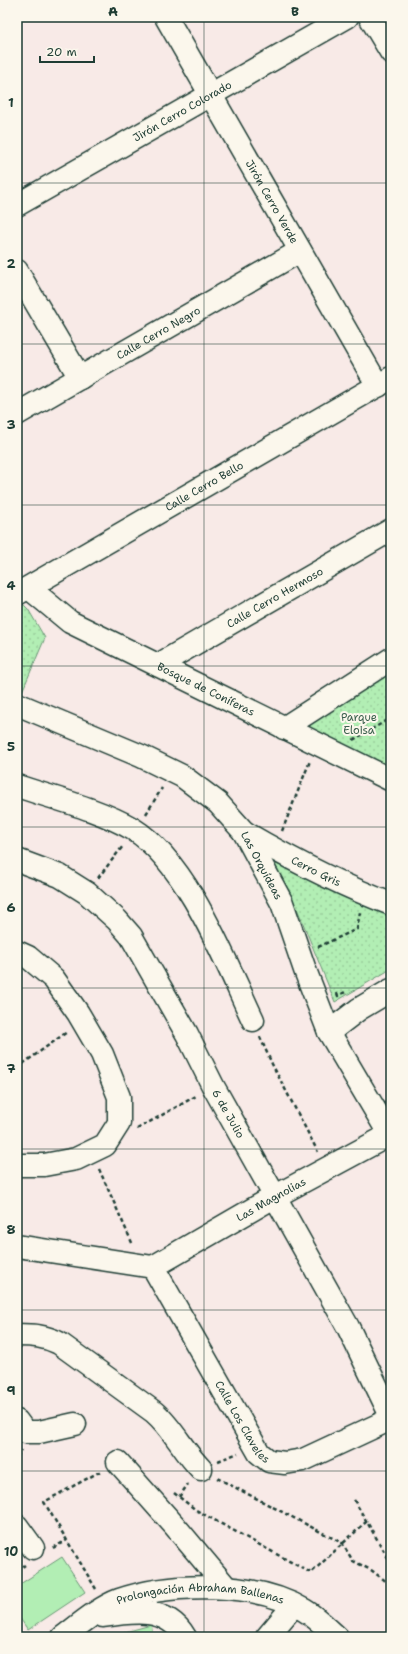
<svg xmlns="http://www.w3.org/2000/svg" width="408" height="1654" font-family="'Shantell Sans',sans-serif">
<defs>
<pattern id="park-dots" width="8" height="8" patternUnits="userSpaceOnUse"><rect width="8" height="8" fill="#b2eeb4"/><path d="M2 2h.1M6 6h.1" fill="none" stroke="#99cd9b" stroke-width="1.8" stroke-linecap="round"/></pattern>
</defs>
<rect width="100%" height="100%" fill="#f8eae7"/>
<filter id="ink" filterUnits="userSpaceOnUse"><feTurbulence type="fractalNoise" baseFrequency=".025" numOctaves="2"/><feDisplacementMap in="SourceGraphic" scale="8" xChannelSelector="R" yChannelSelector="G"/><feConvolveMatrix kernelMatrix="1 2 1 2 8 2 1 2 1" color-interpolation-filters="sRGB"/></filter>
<g filter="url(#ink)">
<path fill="#b2eeb4" stroke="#689674" d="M 62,1557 L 85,1592 L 28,1630 L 17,1614 L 17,1586 Z
M 151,1625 L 154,1637 L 107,1637 Z"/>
<path fill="url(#park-dots)" stroke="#689674" d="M 17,602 L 24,605 L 28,609 L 45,638 L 21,694 L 17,691 Z
M 391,668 L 391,771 L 294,728 Z
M 276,864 L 391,912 L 391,969 L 335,1002 L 296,906 L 274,866 Z"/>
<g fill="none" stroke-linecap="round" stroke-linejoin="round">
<defs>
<g id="minor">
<path id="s1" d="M 166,17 L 378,386"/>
<path d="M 370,17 L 391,52"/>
<path id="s2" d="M 17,205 L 347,17"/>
<path d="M 17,271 L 80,378"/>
<path id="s3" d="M 17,414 L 300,251"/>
<path id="s4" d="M 29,588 L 70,622 L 391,780"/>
<path id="s5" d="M 17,594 L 391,378"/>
<path id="s6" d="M 158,665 L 391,530"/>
<path id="s7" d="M 17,704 L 141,756 L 182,776 L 218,803 L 244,832 L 282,903 L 305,970 L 329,1032 L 391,1137"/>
<path d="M 284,728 L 391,659"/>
<path d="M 17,786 C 53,798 101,810 133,829 C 188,863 226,963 253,1020"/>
<path id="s8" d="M 244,832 C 292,860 340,885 391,904"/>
<path id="s9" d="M 17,860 L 60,876 L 87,893 L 117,920 L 131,936 L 187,1034 L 213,1086 L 348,1327 L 391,1416"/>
<path d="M 17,952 L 28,957 L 54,979 L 78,1013 L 102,1054 L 119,1097 L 119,1123 L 105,1145 L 76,1159 L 44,1165 L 17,1165"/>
<path d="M 329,1032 L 359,1009 L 391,990"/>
<path d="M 17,1246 L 153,1267"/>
<path id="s10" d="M 153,1267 L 259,1453 L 269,1461 L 285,1463 L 303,1460 L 391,1419"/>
<path id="s11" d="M 153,1267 L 274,1197 L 391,1134"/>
<path d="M 17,1335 C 33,1335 45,1336 59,1343 L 154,1412 C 173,1428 183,1451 201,1469"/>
<path d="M 17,1421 L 25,1432 L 39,1432 L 75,1424"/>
<path d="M 118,1462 L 174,1525 L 226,1587"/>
<path d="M 17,1526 L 33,1548"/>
<path d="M 103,1616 C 133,1611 167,1606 185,1637"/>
<path id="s12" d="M 63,1637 C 79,1625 100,1607 119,1600 C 171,1582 256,1581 304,1610 C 316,1617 327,1628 337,1637"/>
<path d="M 267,1637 L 294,1605"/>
</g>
</defs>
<use href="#minor" stroke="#1f3d34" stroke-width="25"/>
<path stroke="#1f3d34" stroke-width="2.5" stroke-dasharray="4 3" stroke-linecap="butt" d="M 353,740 L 391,718
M 146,814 L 162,788
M 282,831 L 310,761
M 98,878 L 123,846
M 318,947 L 357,929 L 360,912
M 337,993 L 338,996 L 347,991
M 260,1037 L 272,1064 L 318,1152
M 17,1068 L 67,1032
M 137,1129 L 196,1096
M 99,1169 L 133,1245
M 17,1457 L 21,1450
M 218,1461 L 238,1453
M 217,1478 L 342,1543 L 353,1561 L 371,1570 L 391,1585
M 174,1493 L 196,1510 L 311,1573 L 367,1521
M 179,1497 L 188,1484
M 354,1500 L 391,1563
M 53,1548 L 67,1540
M 17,1571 L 25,1565
M 96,1589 L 44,1502 L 101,1471"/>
<use href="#minor" stroke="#fbf7ec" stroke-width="22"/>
</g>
</g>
<path fill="none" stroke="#1f3d34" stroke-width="1" stroke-opacity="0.55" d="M 204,17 L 204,1637M 17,183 L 391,183M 17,344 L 391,344M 17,505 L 391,505M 17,666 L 391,666M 17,827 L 391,827M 17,988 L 391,988M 17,1149 L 391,1149M 17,1310 L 391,1310M 17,1471 L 391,1471"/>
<g text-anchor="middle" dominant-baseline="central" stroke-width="4" stroke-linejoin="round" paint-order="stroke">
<g font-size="11" fill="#1f3d34" stroke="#fbf7ec">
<text stroke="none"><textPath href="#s2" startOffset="190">Jirón Cerro Colorado</textPath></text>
<text stroke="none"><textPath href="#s1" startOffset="213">Jirón Cerro Verde</textPath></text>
<text stroke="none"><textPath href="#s3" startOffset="163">Calle Cerro Negro</textPath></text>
<text stroke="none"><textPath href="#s5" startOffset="216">Calle Cerro Bello</textPath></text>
<text stroke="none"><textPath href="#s6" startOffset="135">Calle Cerro Hermoso</textPath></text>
<text stroke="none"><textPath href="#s4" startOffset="205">Bosque de Coníferas</textPath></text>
<text stroke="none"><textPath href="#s7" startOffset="302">Las Orquídeas</textPath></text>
<text stroke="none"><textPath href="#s8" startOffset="82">Cerro Gris</textPath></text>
<text stroke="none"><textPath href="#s9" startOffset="342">6 de Julio</textPath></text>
<text stroke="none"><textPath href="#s11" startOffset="136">Las Magnolias</textPath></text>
<text stroke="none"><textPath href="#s10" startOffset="179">Calle Los Claveles</textPath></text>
<text stroke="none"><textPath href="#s12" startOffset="150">Prolongación Abraham Ballenas</textPath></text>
</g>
<g font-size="11" fill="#3c604e" stroke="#fbf7ec">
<text x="359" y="717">Parque<tspan x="359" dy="13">Eloisa</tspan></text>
</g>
</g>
<rect width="408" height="1654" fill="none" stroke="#fbf7ec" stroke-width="44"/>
<path d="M40 56v6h54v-6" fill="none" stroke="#1f3d34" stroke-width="2"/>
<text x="46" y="56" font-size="12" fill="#1f3d34" stroke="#fbf7ec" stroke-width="3" paint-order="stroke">20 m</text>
<rect x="22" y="22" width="364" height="1610" fill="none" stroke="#1f3d34" stroke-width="1.5"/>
<g font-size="13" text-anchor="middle" font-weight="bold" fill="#1f3d34">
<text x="113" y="16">A</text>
<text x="295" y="16">B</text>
<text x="11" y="107">1</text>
<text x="11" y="268">2</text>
<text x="11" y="429">3</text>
<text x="11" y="590">4</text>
<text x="11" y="751">5</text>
<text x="11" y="912">6</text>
<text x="11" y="1073">7</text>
<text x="11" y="1234">8</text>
<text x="11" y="1395">9</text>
<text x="11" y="1556">10</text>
</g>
</svg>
